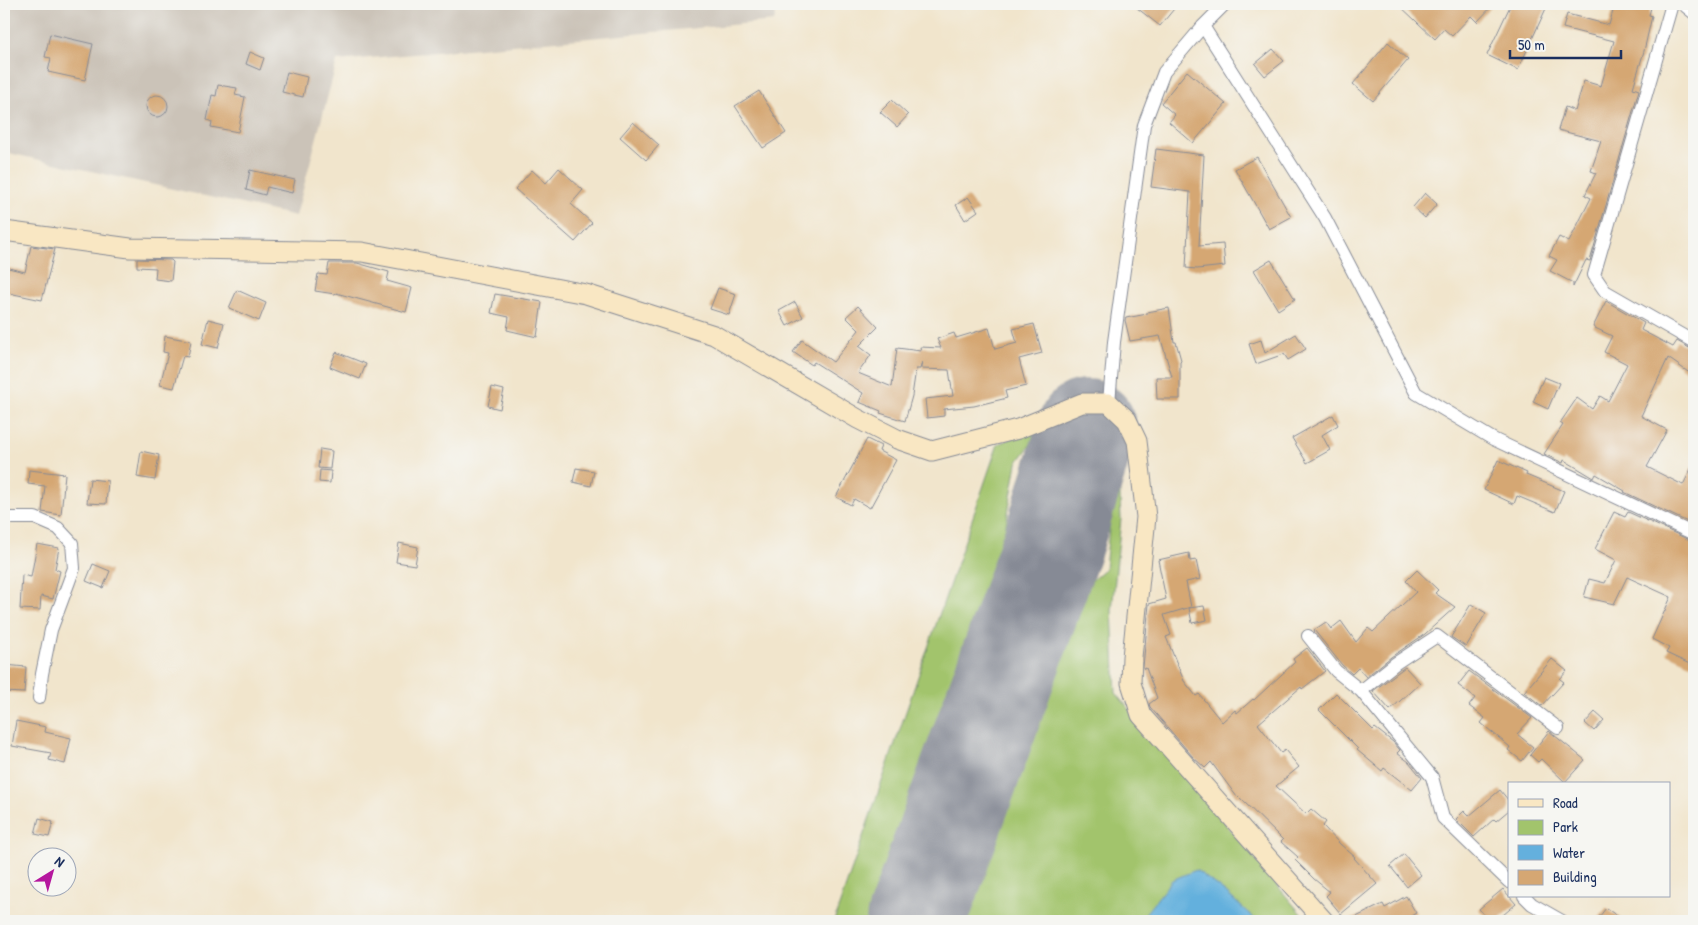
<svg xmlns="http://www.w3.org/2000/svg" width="1698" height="925" font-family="'Patrick Hand',sans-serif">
<rect width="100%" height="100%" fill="#f6f6f2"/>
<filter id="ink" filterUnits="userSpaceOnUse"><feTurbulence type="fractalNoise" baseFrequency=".02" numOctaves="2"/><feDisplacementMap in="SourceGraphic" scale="10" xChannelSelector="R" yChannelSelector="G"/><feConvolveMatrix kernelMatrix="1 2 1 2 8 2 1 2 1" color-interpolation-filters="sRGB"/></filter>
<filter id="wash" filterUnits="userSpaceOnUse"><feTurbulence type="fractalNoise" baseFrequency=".0096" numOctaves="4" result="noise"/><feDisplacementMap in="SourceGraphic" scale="20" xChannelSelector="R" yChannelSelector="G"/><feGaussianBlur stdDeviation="1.12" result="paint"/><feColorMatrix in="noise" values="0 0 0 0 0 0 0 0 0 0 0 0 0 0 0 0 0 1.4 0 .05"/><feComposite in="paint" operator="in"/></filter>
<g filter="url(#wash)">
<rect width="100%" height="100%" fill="#f1e5cc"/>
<path fill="#cbc3b8" d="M 4,4 L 778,4 L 774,21 L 337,61 L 296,216 L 4,152 Z"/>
<path fill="#a2c46c" stroke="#5e7a65" d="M 1075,411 L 1095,421 L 1112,444 L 1119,474 L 1121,519 L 1112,610 L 1116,693 L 1307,921 L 1257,921 L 1226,893 L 1196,870 L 1145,914 L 1143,921 L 946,921 L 1052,615 L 1105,569 L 1114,481 L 1102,434 L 1081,418 L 1059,426 L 1034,440 L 1017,463 L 994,592 L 995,604 L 887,921 L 834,921 L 998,444 Z"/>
<path fill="#64b0dd" stroke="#40709e" d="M 1196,870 L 1226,893 L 1257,921 L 1143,921 L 1145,914 L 1172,880 Z"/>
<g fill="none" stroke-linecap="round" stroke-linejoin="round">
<path stroke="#868a95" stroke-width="100" d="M 916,921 L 1054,539 L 1087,429"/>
</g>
<g id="blocks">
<path fill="#d5a773" d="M 1132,4 L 1178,4 L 1160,26 Z
M 1398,4 L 1494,4 L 1477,22 L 1471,16 L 1452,36 L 1444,29 L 1435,39 Z
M 1511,4 L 1548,4 L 1518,70 L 1487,55 Z
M 1615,4 L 1652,4 L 1649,15 L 1652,16 L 1644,51 L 1633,88 L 1639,90 L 1590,261 L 1586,260 L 1573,287 L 1573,283 L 1550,271 L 1557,260 L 1549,256 L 1559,237 L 1569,242 L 1591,198 L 1585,195 L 1596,173 L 1591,171 L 1601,141 L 1558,130 L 1565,107 L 1575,111 L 1584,81 L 1601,86 L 1614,41 L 1563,28 L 1567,14 L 1609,25 Z
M 50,34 L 93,44 L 85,80 L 48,72 L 51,58 L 45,57 Z
M 1388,42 L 1408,60 L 1373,101 L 1353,84 Z
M 1273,49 L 1284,61 L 1265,76 L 1255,64 Z
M 250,52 L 264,58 L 260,70 L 246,64 Z
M 1187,71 L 1226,104 L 1193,143 L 1169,122 L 1175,115 L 1161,103 Z
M 287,72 L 307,77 L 303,97 L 282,92 Z
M 218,85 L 237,88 L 235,95 L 245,97 L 238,132 L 211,127 L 212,122 L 207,120 L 212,95 L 216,96 Z
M 759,91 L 786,133 L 763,148 L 735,106 Z
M146 106a11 11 0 1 1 22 0a11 11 0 1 1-22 0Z
M 892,100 L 908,115 L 897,127 L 880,112 Z
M 633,122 L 659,145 L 646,160 L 620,137 Z
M 1156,149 L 1204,155 L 1199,246 L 1223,244 L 1225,266 L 1197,269 L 1186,268 L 1190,192 L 1151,187 Z
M 1257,157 L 1291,217 L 1269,229 L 1235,169 Z
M 559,168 L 583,190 L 571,204 L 592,223 L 575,242 L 515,189 L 532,170 L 546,183 Z
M 250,170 L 295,180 L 292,193 L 267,187 L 265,195 L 246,190 Z
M 1425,193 L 1437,204 L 1425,218 L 1413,207 Z
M 968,197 L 978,211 L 965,220 L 956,205 Z
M 31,246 L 55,249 L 42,300 L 4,292 L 4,267 L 25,272 Z
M 137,259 L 171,260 L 173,262 L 171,281 L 155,279 L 156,268 L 137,267 Z
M 1271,260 L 1295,299 L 1278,310 L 1254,270 Z
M 329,263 L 357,263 L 389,272 L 387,281 L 412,288 L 406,312 L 336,293 L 335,294 L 315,291 L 318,274 L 327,275 Z
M 718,288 L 736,294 L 729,315 L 710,309 Z
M 237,290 L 266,303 L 259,321 L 229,308 Z
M 495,294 L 542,302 L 537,337 L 507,330 L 509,317 L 491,313 Z
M 1606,301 L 1644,323 L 1641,330 L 1673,347 L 1677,341 L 1691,349 L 1690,352 L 1694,355 L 1694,376 L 1668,358 L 1641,416 L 1667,430 L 1647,467 L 1683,485 L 1694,463 L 1694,525 L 1624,492 L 1625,491 L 1596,474 L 1594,478 L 1564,460 L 1563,463 L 1544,454 L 1563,425 L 1560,423 L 1577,398 L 1592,409 L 1600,396 L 1608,401 L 1627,364 L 1604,352 L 1612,336 L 1593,327 Z
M 795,302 L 803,317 L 787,326 L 779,311 Z
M 858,306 L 878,327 L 859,346 L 871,355 L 858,373 L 892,387 L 897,348 L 921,351 L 920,347 L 941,348 L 937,339 L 954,333 L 956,338 L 989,328 L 995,349 L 1017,343 L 1013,329 L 1034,324 L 1042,353 L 1019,359 L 1026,386 L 1005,391 L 1007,398 L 974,406 L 944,409 L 944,416 L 927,418 L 925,399 L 953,396 L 949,370 L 922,369 L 922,362 L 920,369 L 916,369 L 912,396 L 905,421 L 880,413 L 881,411 L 859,402 L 863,393 L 814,362 L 812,365 L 793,352 L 802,340 L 833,362 L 859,330 L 846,317 Z
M 1169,308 L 1174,342 L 1176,342 L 1181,360 L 1180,361 L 1180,399 L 1157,399 L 1156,377 L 1172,377 L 1160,336 L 1130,341 L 1125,320 L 1126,318 L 1147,314 L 1147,312 Z
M 208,319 L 224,323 L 218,348 L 202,344 Z
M 1296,334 L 1306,349 L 1288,360 L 1284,354 L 1256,364 L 1249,344 L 1261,340 L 1265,353 Z
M 165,336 L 191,341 L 188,357 L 183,356 L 174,388 L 160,385 L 168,353 L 163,352 Z
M 336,352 L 366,364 L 360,379 L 330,367 Z
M 1544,377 L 1559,383 L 1548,409 L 1533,402 Z
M 492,387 L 504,390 L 500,409 L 488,406 Z
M 1333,415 L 1338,425 L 1322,435 L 1330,450 L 1307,463 L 1292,438 Z
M 867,439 L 881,446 L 879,451 L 896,460 L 870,508 L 854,499 L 851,505 L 836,497 Z
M 320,449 L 332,451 L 330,469 L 318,468 Z
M 141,451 L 159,455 L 155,480 L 137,477 Z
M 1498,460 L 1527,473 L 1526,475 L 1564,491 L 1555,512 L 1517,496 L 1514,504 L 1484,490 Z
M 576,468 L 594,471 L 591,486 L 573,482 Z
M 29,470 L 65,474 L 61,515 L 42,512 L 45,486 L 28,484 Z
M 320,470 L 331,471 L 330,483 L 319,482 Z
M 90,479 L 108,481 L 106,504 L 87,503 Z
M 1614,512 L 1625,517 L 1628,512 L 1694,542 L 1694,666 L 1666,653 L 1669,648 L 1652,639 L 1671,597 L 1627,577 L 1614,604 L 1584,597 L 1589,579 L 1605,583 L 1616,560 L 1595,549 Z
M 399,543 L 418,547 L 415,565 L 396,562 Z
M 37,544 L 59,548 L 55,569 L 60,571 L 53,599 L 41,596 L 40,610 L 20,609 L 22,575 L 31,577 Z
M 1189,553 L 1190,561 L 1196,560 L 1200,579 L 1186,582 L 1191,607 L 1164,615 L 1171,635 L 1166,637 L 1184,681 L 1196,696 L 1199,694 L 1222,722 L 1235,710 L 1237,713 L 1253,699 L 1254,700 L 1295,662 L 1293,659 L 1307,648 L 1325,671 L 1302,689 L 1301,687 L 1258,724 L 1281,753 L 1285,750 L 1299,767 L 1276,786 L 1306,814 L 1311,809 L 1326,822 L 1323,826 L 1340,844 L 1355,857 L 1354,858 L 1377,884 L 1341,914 L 1326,896 L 1330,892 L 1314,879 L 1295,860 L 1298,857 L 1281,842 L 1283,840 L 1238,796 L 1237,797 L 1211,762 L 1205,768 L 1193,757 L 1150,707 L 1149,704 L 1157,698 L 1146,668 L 1144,669 L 1143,667 L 1149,604 L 1166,599 L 1158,560 Z
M 93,564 L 110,571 L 103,588 L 86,581 Z
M 1417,570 L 1438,590 L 1435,593 L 1455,607 L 1425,634 L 1391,657 L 1366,677 L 1358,668 L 1352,674 L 1342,665 L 1314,630 L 1326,622 L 1331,629 L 1341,621 L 1356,642 L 1368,628 L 1373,632 L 1416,592 L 1406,581 Z
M 1471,604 L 1486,613 L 1466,647 L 1451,637 Z
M 1204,606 L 1207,620 L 1192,623 L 1189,608 Z
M 1552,659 L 1567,671 L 1560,679 L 1564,682 L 1542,706 L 1524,692 Z
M 5,665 L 26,667 L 24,693 L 4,692 Z
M 1405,667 L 1420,683 L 1390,710 L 1373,691 Z
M 1469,671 L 1532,718 L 1517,734 L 1533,747 L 1522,761 L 1508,750 L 1510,747 L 1481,723 L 1485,718 L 1469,706 L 1475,698 L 1458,685 Z
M 1336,693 L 1373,730 L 1375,728 L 1393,742 L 1400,750 L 1397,753 L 1409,762 L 1422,778 L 1412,790 L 1384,768 L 1382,771 L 1357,750 L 1358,749 L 1319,710 Z
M 1595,712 L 1604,720 L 1594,731 L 1585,723 Z
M 16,721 L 46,727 L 45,732 L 71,738 L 65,764 L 49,760 L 51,753 L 12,746 Z
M 1549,731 L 1585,760 L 1565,782 L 1541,759 L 1538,762 L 1530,755 Z
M 1500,790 L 1509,801 L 1509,810 L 1496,821 L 1494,819 L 1474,837 L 1456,819 L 1464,811 L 1469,816 Z
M 39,818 L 53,822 L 49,837 L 35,834 Z
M 1404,854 L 1421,875 L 1407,887 L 1390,866 Z
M 1503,889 L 1516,904 L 1496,921 L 1490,921 L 1479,909 Z
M 1406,896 L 1416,913 L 1402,921 L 1348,921 L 1383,904 L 1385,908 Z
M 1606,908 L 1624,921 L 1596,921 Z"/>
</g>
</g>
<g filter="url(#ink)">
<use href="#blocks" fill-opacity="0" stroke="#868a95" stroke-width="1"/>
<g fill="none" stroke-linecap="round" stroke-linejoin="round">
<defs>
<path id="minor" d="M 1672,4 L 1594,275 L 1605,291 L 1694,342
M 1683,4 L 1694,13
M 1203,26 L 1325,218 L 1416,393 L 1493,439 L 1694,534
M 1109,403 L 1114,342 L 1144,125 L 1164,72 L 1203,26 L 1225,4
M 4,518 L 35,518 L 58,528 L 72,543 L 74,568 L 51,630 L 42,674 L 39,698
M 1308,636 L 1336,671 L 1361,691 L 1432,777 L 1443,818 L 1509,882
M 1361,691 L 1396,663 L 1437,636 L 1558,728
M 1524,896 L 1532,904 L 1562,921"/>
<path id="secondary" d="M 4,231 L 130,248 L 362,252 L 586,294 L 714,335 L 858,419 L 897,439 L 932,451 L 1018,429 L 1082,403 L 1109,403 L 1127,420 L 1137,441 L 1146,517 L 1132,657 L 1131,683 L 1141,715 L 1324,921"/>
</defs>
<use href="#minor" stroke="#868a95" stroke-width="14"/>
<use href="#secondary" stroke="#868a95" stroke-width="21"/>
<use href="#minor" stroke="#fff" stroke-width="12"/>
<use href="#secondary" stroke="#f9e7c3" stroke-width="19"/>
</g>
</g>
<rect width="1698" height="925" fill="none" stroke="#f6f6f2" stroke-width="20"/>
<rect x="1508" y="782" width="162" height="115" fill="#f6f6f2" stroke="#9ea6b7"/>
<rect x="1518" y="799" width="25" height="8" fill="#f9e7c3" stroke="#9ea6b7"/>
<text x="1553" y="808" font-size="15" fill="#1b2f5e">Road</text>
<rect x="1518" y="820" width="25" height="15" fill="#a2c46c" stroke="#9ea6b7"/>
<text x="1553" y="832" font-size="15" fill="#1b2f5e">Park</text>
<rect x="1518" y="845" width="25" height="15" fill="#64b0dd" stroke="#9ea6b7"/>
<text x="1553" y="858" font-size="15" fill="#1b2f5e">Water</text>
<rect x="1518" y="870" width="25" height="15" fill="#d5a773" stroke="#9ea6b7"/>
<text x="1553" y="882" font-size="15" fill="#1b2f5e">Building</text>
<g transform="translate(52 872) rotate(37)"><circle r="24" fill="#f6f6f2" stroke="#9ea6b7"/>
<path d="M0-4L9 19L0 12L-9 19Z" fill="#b5179e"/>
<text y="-8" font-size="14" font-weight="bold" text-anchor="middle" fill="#1b2f5e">N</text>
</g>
<path d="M1510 50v8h111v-8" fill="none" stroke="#1b2f5e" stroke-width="2.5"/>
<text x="1518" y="50" font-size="15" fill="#1b2f5e" stroke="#f6f6f2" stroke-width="4" paint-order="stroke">50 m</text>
</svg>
